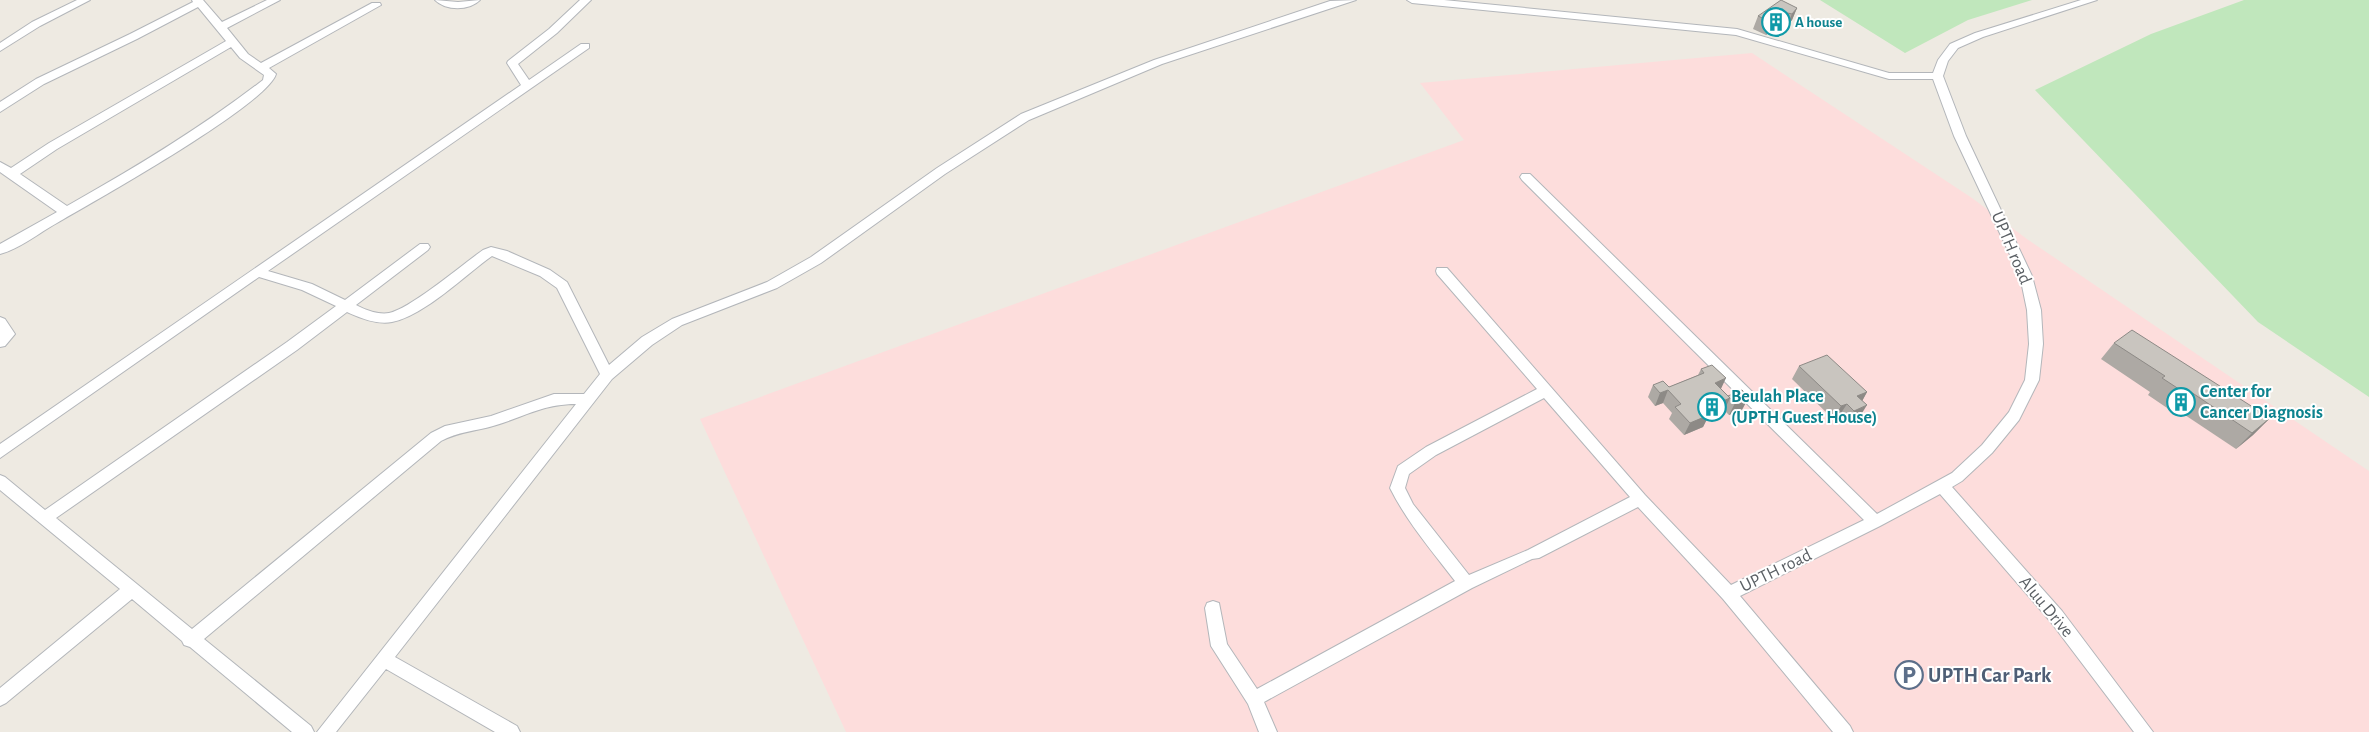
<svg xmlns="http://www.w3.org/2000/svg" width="2369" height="732" font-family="'Alegreya Sans',sans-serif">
<rect width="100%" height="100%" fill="#eeeae2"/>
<path fill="#fddddc" d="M 1752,53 L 1972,198 L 2027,239 L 2369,471 L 2369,732 L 846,732 L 700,419 L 1464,140 L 1420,83 Z"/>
<path fill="#c0e7bc" d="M 1820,0 L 2032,0 L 1968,20 L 1905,53 Z
M 2244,0 L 2369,0 L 2369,397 L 2258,322 L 2035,90 L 2151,34 Z"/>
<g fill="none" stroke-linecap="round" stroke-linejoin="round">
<defs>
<path id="minor" d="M 77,0 L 90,0 L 40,26 L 0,51 L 0,43 L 32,22 Z
M 192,0 L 203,0 L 222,22 L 267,0 L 280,0 L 227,28 L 248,54 L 261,63 L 372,3 L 380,3 L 381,5 L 269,68 L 276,74 C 267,105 93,202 57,223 C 39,233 19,249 0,254 L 0,244 L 57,212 L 0,172 L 0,162 L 11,168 L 49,143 L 226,41 L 198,7 L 137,39 L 44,84 L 0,112 L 0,102 L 36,79 L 130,34 L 193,2 ZM 231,47 L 240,58 L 264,75 L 263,80 C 201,128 135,168 67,206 L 20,174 L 57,149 Z
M 435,0 L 458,2 L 480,0 C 469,11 446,11 435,0 Z
M 580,0 L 591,0 L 557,33 L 518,64 L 529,80 L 581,44 L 589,44 L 589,48 L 268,271 L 312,284 L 345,300 L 420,244 L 428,244 L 430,247 L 428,250 L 356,305 C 365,310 379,315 389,313 C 410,309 463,264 483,250 L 491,247 L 507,251 L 550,270 L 567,282 L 609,365 L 642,337 L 672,319 L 767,282 L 811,257 L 937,168 L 1021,114 L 1154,60 L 1330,1 L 1356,0 L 1162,64 L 1029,120 L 945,174 L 821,263 L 777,288 L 682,325 L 652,345 L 612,379 L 395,657 L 517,726 L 520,732 L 495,732 L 386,669 L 336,732 L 317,732 L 576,404 C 543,404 524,417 493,426 C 476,431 457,432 441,441 L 204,639 L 311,726 L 314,732 L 292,732 L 190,647 L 184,645 L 182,641 L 132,599 L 6,703 L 0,706 L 0,688 L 120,589 L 0,490 L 0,475 L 5,477 L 45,510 L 287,342 L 336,306 L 302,290 L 259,277 L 0,458 L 0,444 L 521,85 L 507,63 L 508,61 L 549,29 ZM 492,256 L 540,276 L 557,288 L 600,374 L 584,394 L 554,394 L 491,416 L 445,426 L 431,433 L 192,629 L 56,518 L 297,350 L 347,312 C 360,318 377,325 392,322 C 424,316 465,275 492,256 Z
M 1407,0 L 1444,0 L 1737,29 L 1889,73 L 1933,73 L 1938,60 L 1950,44 L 1975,33 L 2081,0 L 2097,0 L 1983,37 L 1958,48 L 1948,61 L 1943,76 L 1966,136 L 2032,276 L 2041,310 L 2043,344 L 2039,380 L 2019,420 L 1992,453 L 1962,481 L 1952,487 L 2062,611 L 2153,732 L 2134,732 L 2050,621 L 1940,494 L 1880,526 L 1740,596 L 1850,726 L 1853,732 L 1833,732 L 1723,599 L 1638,507 L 1539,558 L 1532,559 L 1472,588 L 1264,702 L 1277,732 L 1259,732 L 1248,704 L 1211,646 L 1205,608 L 1207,603 L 1213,601 L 1219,603 L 1227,644 L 1257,689 L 1455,581 C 1432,551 1407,522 1390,488 L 1398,466 L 1426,447 L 1537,389 L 1437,274 L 1436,271 L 1437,268 L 1447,268 L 1645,495 L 1731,585 L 1864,520 L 1522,180 L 1520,177 L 1522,174 L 1530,174 L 1877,514 L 1952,473 L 1982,445 L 2009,412 L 2025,380 L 2029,344 L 2027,310 L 2020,276 L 1954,136 L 1933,79 L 1889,79 L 1736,35 L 1412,3 ZM 1544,398 L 1630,497 L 1528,550 L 1469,575 L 1413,504 L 1405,488 L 1409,474 L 1436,455 Z
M 0,317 L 5,319 L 15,334 L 5,346 L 0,347 Z"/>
</defs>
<use href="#minor" stroke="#b3b6ba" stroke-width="2"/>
<use href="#minor" fill="#fff" fill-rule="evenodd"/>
</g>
<path fill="#ada9a4" d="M 1797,8 L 1792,20 L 1786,27 L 1778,24 L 1766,35 L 1753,29 L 1758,16 Z
M 2114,343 L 2270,418 L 2253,435 L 2236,449 L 2176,409 L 2173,412 L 2148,395 L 2150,392 L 2101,359 Z
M 1799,366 L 1867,392 L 1862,401 L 1859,418 L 1847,423 L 1839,416 L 1833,419 L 1792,379 Z
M 1701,369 L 1742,410 L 1729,415 L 1724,410 L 1708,417 L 1703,427 L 1684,435 L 1669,419 L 1672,413 L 1663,403 L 1655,406 L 1648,397 L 1653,385 L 1669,387 L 1698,375 Z"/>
<path fill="#8d8a86" d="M 1797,8 L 1792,20 L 1786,27 L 1792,14 Z
M 1783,12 L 1778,24 L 1766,35 L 1771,22 Z
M 1726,378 L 1720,391 L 1715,383 Z
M 1668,390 L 1663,403 L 1655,406 L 1660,393 Z
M 1867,392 L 1860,405 L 1857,396 Z
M 1749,397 L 1742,410 L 1729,415 L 1735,403 Z
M 1730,398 L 1724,411 L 1708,417 L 1703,427 L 1684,435 L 1690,423 L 1704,409 Z
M 1847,404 L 1839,416 L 1833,419 L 1841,406 Z
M 1867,405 L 1859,418 L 1847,423 L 1854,411 Z
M 2270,418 L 2253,435 L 2236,449 L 2252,433 Z"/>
<path fill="#c9c5bf" stroke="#8d8a86" d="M 1781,0 L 1797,8 L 1792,14 L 1783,12 L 1771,22 L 1758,16 Z
M 2132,330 L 2270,418 L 2252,433 L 2191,392 L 2188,395 L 2162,378 L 2165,376 L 2114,343 Z
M 1827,355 L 1867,392 L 1857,396 L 1867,405 L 1854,411 L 1847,404 L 1841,406 L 1799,366 Z
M 1712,365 L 1726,378 L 1715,383 L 1730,398 L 1704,409 L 1709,415 L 1690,423 L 1675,407 L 1681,404 L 1668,390 L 1660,393 L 1653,385 L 1663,381 L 1669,387 L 1704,373 L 1701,369 Z
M 1742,390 L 1749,397 L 1735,403 L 1728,396 Z"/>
<defs>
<symbol id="building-ring" viewBox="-11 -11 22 22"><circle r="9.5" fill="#fff" stroke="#0f9aa8" stroke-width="1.5"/><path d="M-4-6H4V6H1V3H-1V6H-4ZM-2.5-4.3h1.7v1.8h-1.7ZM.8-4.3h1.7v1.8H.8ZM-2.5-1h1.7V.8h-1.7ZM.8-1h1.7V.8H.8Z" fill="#0f9aa8"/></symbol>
<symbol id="parking-ring" viewBox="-11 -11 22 22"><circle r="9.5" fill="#fff" stroke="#5c6f8a" stroke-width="1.5"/><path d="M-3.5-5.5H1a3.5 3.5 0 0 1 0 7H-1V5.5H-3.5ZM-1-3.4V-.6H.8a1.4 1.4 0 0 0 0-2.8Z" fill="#5c6f8a"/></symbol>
</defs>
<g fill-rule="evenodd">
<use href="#building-ring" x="1760" y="6" width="32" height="32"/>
<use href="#building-ring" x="2165" y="386" width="32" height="32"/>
<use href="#building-ring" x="1696" y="391" width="32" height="32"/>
<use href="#parking-ring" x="1893" y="659" width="32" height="32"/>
</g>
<g text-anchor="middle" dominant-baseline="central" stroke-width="4" stroke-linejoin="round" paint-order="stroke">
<g font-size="15" font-weight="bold" fill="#0d838f" stroke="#fff" text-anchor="start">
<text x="1795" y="22">A house</text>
</g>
<g font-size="18" fill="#5a5f64" stroke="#fff">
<text transform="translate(2011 248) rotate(67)">UPTH road</text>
<text transform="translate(1776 571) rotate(-26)">UPTH road</text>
<text transform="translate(2046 607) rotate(50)">Aluu Drive</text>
</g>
<g font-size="18" font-weight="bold" fill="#0d838f" stroke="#fff" text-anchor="start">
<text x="2200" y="392">Center for<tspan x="2200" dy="21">Cancer Diagnosis</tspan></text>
<text x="1731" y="397">Beulah Place<tspan x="1731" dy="21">(UPTH Guest House)</tspan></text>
</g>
<g font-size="21" font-weight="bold" fill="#4e5e75" stroke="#fff" text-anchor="start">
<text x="1928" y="675">UPTH Car Park</text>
</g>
</g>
</svg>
